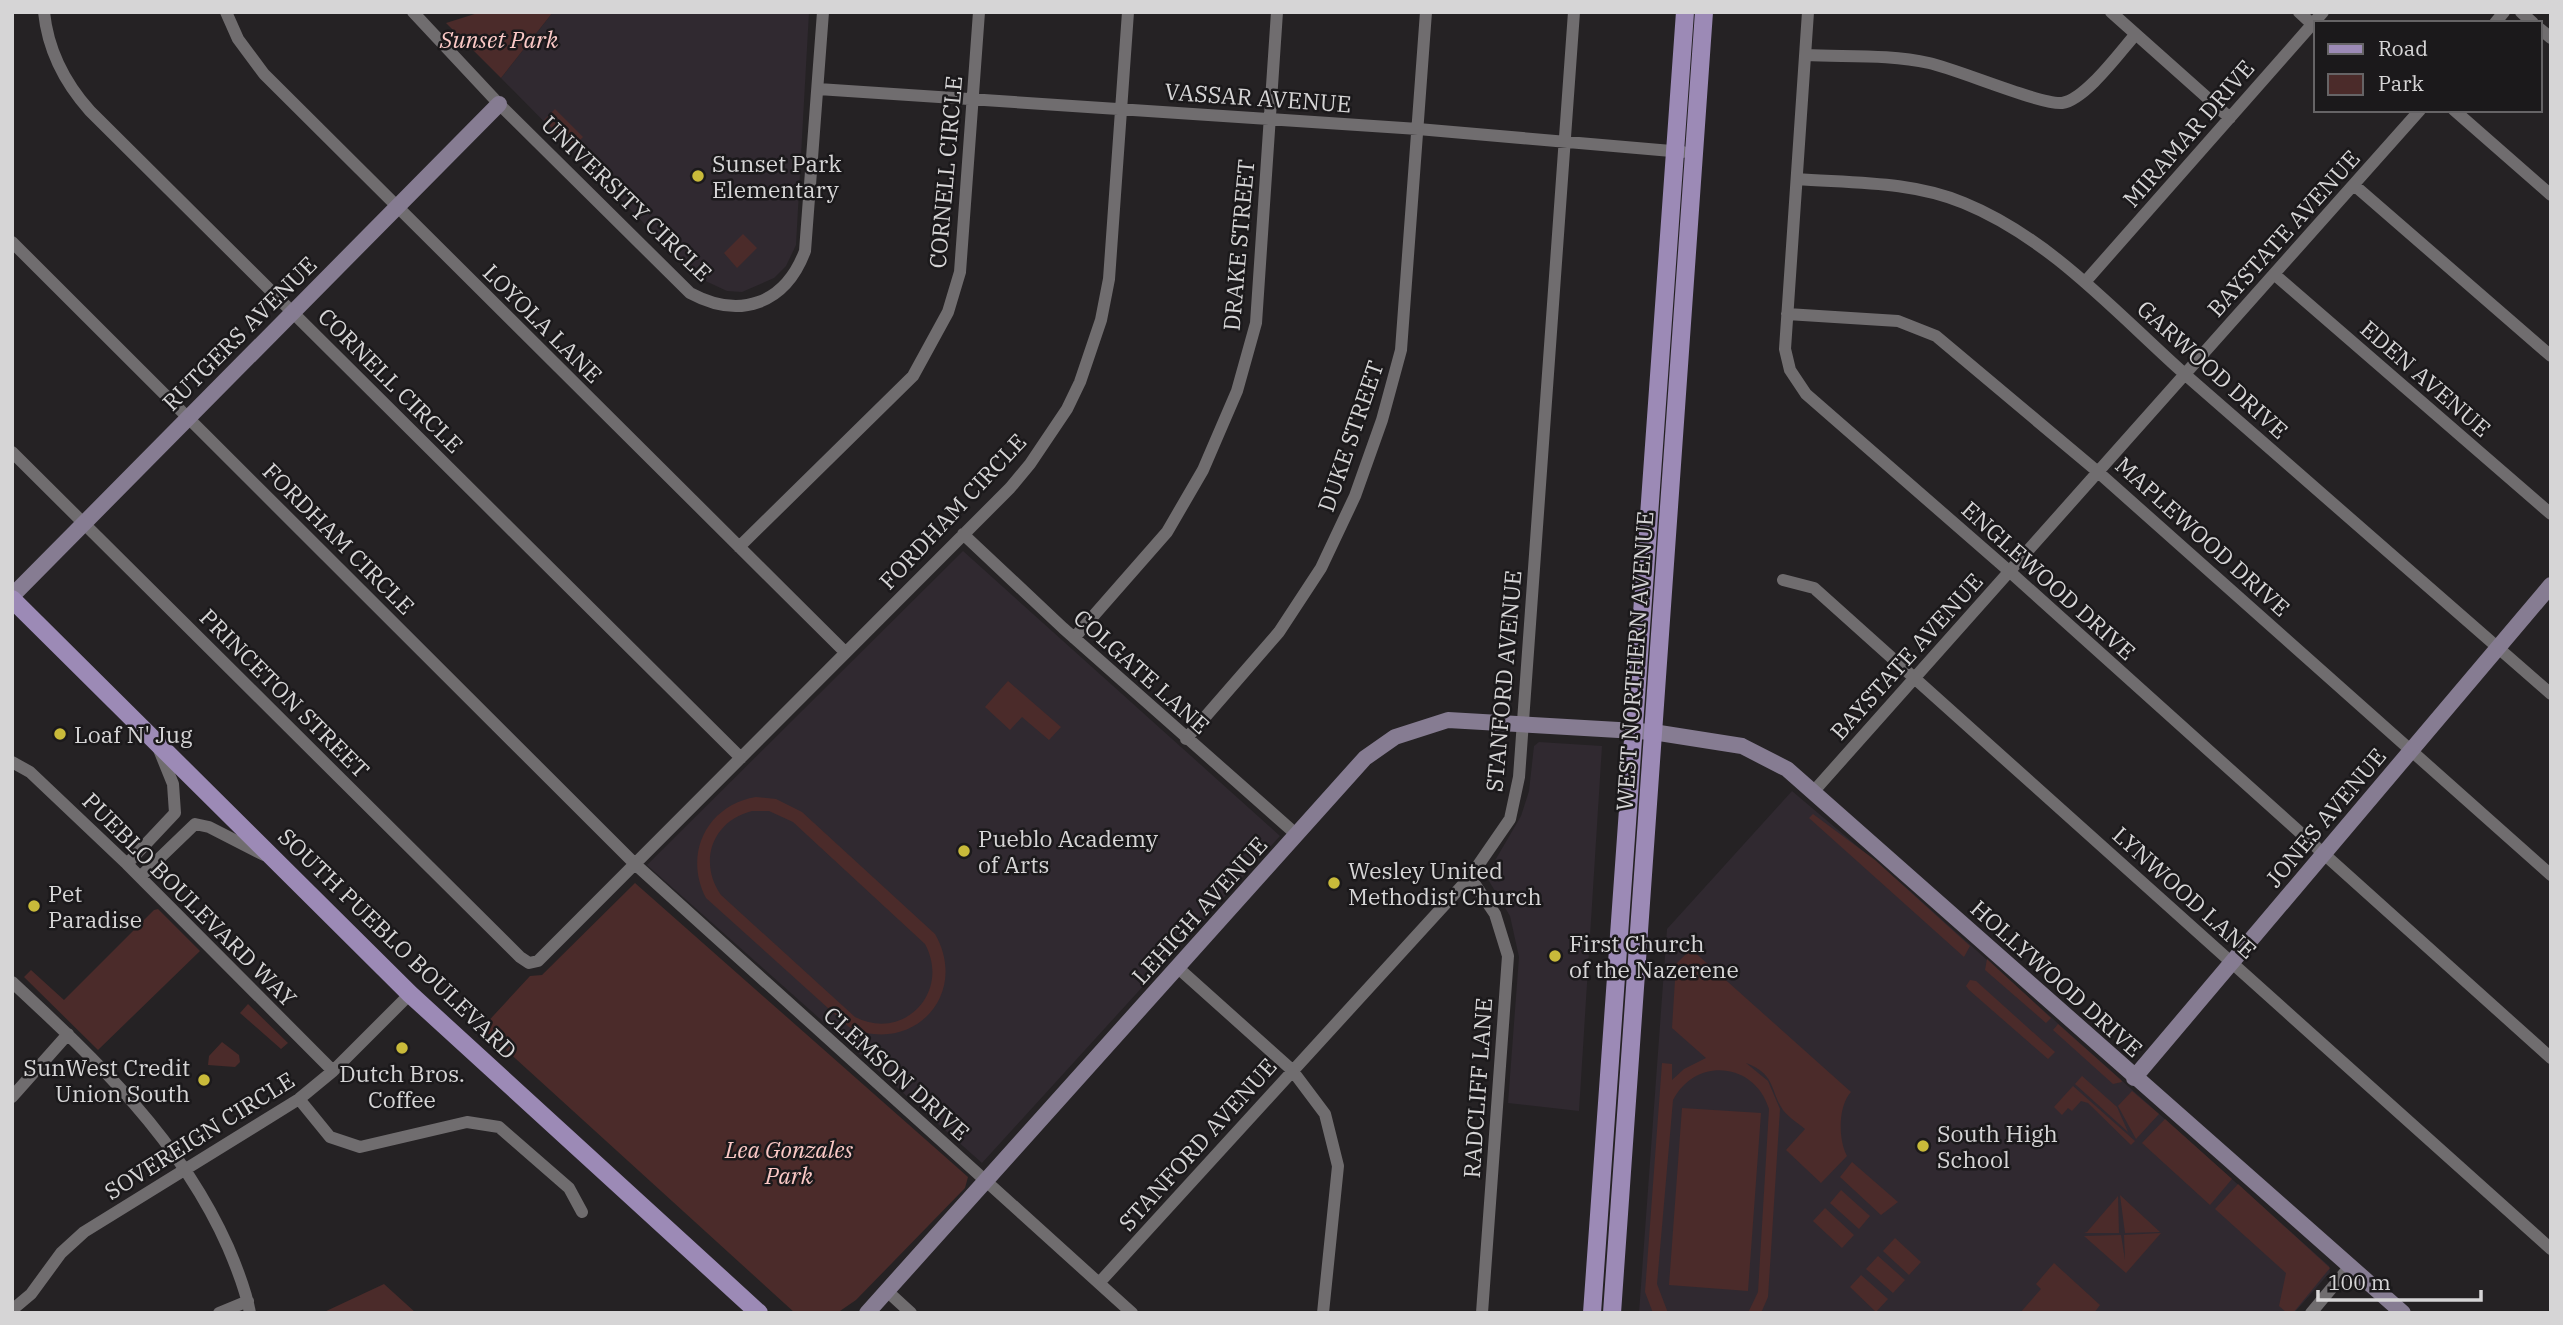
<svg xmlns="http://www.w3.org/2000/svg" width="2563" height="1325" font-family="'IBM Plex Serif',serif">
<rect width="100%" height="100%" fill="#252224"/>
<path fill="#302930" d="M 553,12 L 809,12 L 796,245 L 786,266 L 774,278 L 742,292 L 727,291 L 697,277 L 501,78 Z
M 963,551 L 1280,836 L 982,1163 L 647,865 Z
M 1539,742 L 1602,746 L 1579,1111 L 1508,1103 L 1519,957 L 1510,916 L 1486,876 L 1521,816 L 1529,791 L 1534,746 Z
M 1792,791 L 1910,891 L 2329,1266 L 2330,1272 L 2294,1313 L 1639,1313 L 1667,929 Z"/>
<path fill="#4b2b2a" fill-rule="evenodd" d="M 481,12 L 553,12 L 501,78 L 446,23 Z
M 555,109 L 583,137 L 572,148 L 544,120 Z
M 743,234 L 757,248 L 737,268 L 724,253 Z
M 1008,681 L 1061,727 L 1049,740 L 1022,717 L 1010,730 L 985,707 Z
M 756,797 L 776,799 L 802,812 L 935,934 C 970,995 912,1056 849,1027 L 706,898 C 683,854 707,805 756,797 ZM 752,811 L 769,811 L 793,822 L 925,944 C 951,992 904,1042 855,1017 L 721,895 C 698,862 712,821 752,811 Z
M 1813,814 L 1875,860 L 1970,946 L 1964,957 L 1809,818 Z
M 635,883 L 968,1177 L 965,1188 L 856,1300 L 837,1313 L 795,1313 L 482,1028 L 530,976 L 542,975 Z
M 158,909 L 200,951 L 98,1050 L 24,977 L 31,970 L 64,1000 L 154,910 Z
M 1691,949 L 1851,1092 C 1838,1106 1838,1139 1847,1156 L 1821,1183 L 1786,1150 L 1805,1129 C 1798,1123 1788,1117 1783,1110 C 1770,1091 1776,1074 1746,1063 L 1768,1081 L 1780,1109 L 1768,1297 L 1761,1313 L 1748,1313 L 1758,1292 L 1769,1109 C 1755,1062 1696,1056 1673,1100 L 1657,1284 L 1668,1313 L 1653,1313 L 1645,1292 L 1662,1063 L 1672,1064 L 1672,1080 L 1684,1069 L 1706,1058 L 1672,1028 L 1676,964 Z
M 1987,959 L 2051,1018 L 2046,1023 L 1985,970 Z
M 1970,980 L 1976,981 L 2055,1052 L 2048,1059 L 1969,990 L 1966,986 Z
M 248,1004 L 288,1043 L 281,1049 L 240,1013 Z
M 2058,1024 L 2121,1080 L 2122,1082 L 2113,1084 L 2053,1030 Z
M 222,1042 L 239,1055 L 240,1062 L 235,1067 L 208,1065 L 209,1056 Z
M 2082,1076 L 2117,1107 L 2128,1132 L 2075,1084 Z
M 2073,1086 L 2135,1141 L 2131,1145 L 2088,1103 L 2081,1101 L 2072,1111 L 2068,1108 L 2062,1115 L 2054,1107 Z
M 2132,1091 L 2159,1114 L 2136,1139 L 2118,1106 Z
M 1682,1108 L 1761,1113 L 1748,1291 L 1669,1285 Z
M 2165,1119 L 2232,1179 L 2210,1205 L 2142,1143 Z
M 1852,1162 L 1898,1202 L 1881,1215 L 1840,1177 Z
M 2238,1184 L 2330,1268 L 2293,1313 L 2287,1313 L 2279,1306 L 2286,1273 L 2215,1209 Z
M 1841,1190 L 1870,1216 L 1859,1229 L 1830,1203 Z
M 2120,1195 L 2160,1232 L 2125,1233 Z
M 2118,1196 L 2119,1233 L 2084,1233 L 2087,1232 Z
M 1825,1208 L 1854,1235 L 1842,1248 L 1813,1221 Z
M 2161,1233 L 2126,1273 L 2084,1236 L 2121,1235 L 2125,1260 L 2124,1235 Z
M 1895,1238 L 1921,1262 L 1909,1275 L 1883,1251 Z
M 1878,1256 L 1905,1280 L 1893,1293 L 1866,1269 Z
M 2054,1263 L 2100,1305 L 2094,1313 L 2020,1313 L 2041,1289 L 2036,1284 Z
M 1861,1275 L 1888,1299 L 1876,1312 L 1850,1287 Z
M 384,1284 L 416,1313 L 322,1313 Z"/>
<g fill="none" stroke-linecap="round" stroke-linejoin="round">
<path stroke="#706d6f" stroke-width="12" d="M 44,12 C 48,51 64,82 90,111 L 741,758
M 226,12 L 238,39 L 264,74 L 845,652
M 413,12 L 499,104 L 690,293 C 740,320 785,304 805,251 L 823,12
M 1808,12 L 1785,349 L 1790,370 L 1806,394 L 2009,571 L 2551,1058
M 2111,12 L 2230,118
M 2299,12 L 2312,24
M 2521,12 L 2533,23
M 2495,23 L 2504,12
M 2540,29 L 2551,38
M 1806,55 C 1845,57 1890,54 1929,63 C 1957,69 2041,105 2062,103 C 2085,100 2120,52 2135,35
M 818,89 L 1418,129 L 1683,152
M 2454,110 L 2551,195
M 1797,179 C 1852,183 1912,181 1964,203 C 2052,239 2118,315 2188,377 C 2309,483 2430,588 2551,694
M 2354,185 L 2551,356
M 12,242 L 635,864 L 1132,1313
M 2274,274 L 2551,514
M 2085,282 L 2323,12
M 1787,314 L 1898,321 L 1936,336 L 2098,472 L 2551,875
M 12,452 L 520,957 L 529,963 L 538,961 L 1010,488 L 1030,464 L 1067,409 L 1080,382 L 1101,320 L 1109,279 L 1128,12
M 963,534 L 1063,628 L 1297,835
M 739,547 L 913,376 L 948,312 L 960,272 L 979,12
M 1783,580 L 1814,588 L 2551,1249
M 1074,638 L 1167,532 L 1203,470 L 1237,391 L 1256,323 L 1277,12
M 1186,739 L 1279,632 L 1321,568 L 1355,496 L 1382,420 L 1401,350 L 1426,12
M 12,762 L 30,772 L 127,864 L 333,1071
M 1814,791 L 2420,110
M 127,864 L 175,813 L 173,784 L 158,747
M 140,877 L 195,824 L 209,827 L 264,855
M 1470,877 L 1495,914 L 1508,956 L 1482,1313
M 1177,967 L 1292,1070 L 1325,1114 L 1338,1166 L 1323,1313
M 12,982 C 97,1061 180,1139 228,1247 C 237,1268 246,1290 250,1313
M 12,1097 L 68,1034
M 299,1099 L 330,1137 L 360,1147 L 467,1122 L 499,1127 L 569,1188 L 582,1212
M 1099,1283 L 1470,877 L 1510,819 L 1519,777 L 1574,12
M 887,1291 L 911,1313
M 12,1310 L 31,1294 L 61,1253 L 84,1232 L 299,1099 L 333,1071 L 410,994
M 219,1313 L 248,1301
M 2311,1313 L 2351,1265"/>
<path stroke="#867c92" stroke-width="16" d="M 12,596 L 499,104
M 2134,1078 L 2551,585
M 867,1313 L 1365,758 L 1395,737 L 1448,720 L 1653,732 L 1742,746 L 1787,769 L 2403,1313"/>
<path stroke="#9c8ab6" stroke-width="18" d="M 12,599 L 410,994 L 759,1313
M 1592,1313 L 1685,12
M 1612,1313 L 1704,12"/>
</g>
<g fill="#c9ba3a" stroke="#1b191b" stroke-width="2.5">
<circle cx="698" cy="176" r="7"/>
<circle cx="60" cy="734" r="7"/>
<circle cx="964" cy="851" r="7"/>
<circle cx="1334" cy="883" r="7"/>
<circle cx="34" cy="906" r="7"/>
<circle cx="1555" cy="956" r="7"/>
<circle cx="402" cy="1048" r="7"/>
<circle cx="204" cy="1080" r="7"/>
<circle cx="1923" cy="1146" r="7"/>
</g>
<g text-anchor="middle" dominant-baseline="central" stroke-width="5" stroke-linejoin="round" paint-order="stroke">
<g font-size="23" font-style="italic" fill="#fbc9c6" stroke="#1b191b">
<text x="499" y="39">Sunset Park</text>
<text x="789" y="1149">Lea Gonzales<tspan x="789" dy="26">Park</tspan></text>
</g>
<g font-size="23" fill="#d6d5d6" stroke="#1b191b">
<text transform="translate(1258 97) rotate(4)">VASSAR AVENUE</text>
<text transform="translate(2188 133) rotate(-49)">MIRAMAR DRIVE</text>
<text transform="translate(945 172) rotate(-85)">CORNELL CIRCLE</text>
<text transform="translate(627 198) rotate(44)">UNIVERSITY CIRCLE</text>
<text transform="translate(2283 233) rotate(-48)">BAYSTATE AVENUE</text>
<text transform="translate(1238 245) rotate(-85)">DRAKE STREET</text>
<text transform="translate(543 323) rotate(45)">LOYOLA LANE</text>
<text transform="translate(239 333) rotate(-45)">RUTGERS AVENUE</text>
<text transform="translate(2213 369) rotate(42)">GARWOOD DRIVE</text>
<text transform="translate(2426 378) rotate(41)">EDEN AVENUE</text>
<text transform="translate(391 380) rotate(45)">CORNELL CIRCLE</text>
<text transform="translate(1350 436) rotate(-71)">DUKE STREET</text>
<text transform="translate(952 511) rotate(-47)">FORDHAM CIRCLE</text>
<text transform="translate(2203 536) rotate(42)">MAPLEWOOD DRIVE</text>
<text transform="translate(339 538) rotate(45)">FORDHAM CIRCLE</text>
<text transform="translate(2049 580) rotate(42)">ENGLEWOOD DRIVE</text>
<text transform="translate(1906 656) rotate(-48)">BAYSTATE AVENUE</text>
<text transform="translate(1634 661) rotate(-86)">WEST NORTHERN AVENUE</text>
<text transform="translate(1142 671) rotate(42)">COLGATE LANE</text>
<text transform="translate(1503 681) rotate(-85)">STANFORD AVENUE</text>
<text transform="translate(285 693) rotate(45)">PRINCETON STREET</text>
<text transform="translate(2325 817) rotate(-50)">JONES AVENUE</text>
<text transform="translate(2185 892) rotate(42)">LYNWOOD LANE</text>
<text transform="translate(190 899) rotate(45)">PUEBLO BOULEVARD WAY</text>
<text transform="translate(1199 910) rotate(-48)">LEHIGH AVENUE</text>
<text transform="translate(398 943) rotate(44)">SOUTH PUEBLO BOULEVARD</text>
<text transform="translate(2057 978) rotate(42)">HOLLYWOOD DRIVE</text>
<text transform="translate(897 1073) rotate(42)">CLEMSON DRIVE</text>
<text transform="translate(1477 1088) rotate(-86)">RADCLIFF LANE</text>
<text transform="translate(199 1135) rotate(-32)">SOVEREIGN CIRCLE</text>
<text transform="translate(1197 1144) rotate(-48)">STANFORD AVENUE</text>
</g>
<g font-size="23" fill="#d6d5d6" stroke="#1b191b" text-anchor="start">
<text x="712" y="163">Sunset Park<tspan x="712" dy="26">Elementary</tspan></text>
<text x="74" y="734">Loaf N' Jug</text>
<text x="978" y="838">Pueblo Academy<tspan x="978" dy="26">of Arts</tspan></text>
<text x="1348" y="870">Wesley United<tspan x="1348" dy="26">Methodist Church</tspan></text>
<text x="48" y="893">Pet<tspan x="48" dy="26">Paradise</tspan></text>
<text x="1569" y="943">First Church<tspan x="1569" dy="26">of the Nazerene</tspan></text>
<text x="190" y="1067" text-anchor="end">SunWest Credit<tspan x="190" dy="26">Union South</tspan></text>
<text x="402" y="1073" text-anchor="middle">Dutch Bros.<tspan x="402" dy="26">Coffee</tspan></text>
<text x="1937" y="1133">South High<tspan x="1937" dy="26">School</tspan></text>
</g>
</g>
<rect width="2563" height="1325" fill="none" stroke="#d6d5d6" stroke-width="28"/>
<rect x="2314" y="21" width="228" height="91" fill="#1b191b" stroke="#666466" stroke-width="2"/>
<rect x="2328" y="44" width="35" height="10" fill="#9c8ab6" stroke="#666466" stroke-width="2"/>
<text x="2378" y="56" font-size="21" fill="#d6d5d6">Road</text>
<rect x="2328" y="74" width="35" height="21" fill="#4b2b2a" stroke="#666466" stroke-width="2"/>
<text x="2378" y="91" font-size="21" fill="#d6d5d6">Park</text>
<path d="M2318 1290v10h163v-10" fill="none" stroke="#d6d5d6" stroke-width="3.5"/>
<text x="2328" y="1290" font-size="21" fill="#d6d5d6" stroke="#1b191b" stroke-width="5" paint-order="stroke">100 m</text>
</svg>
